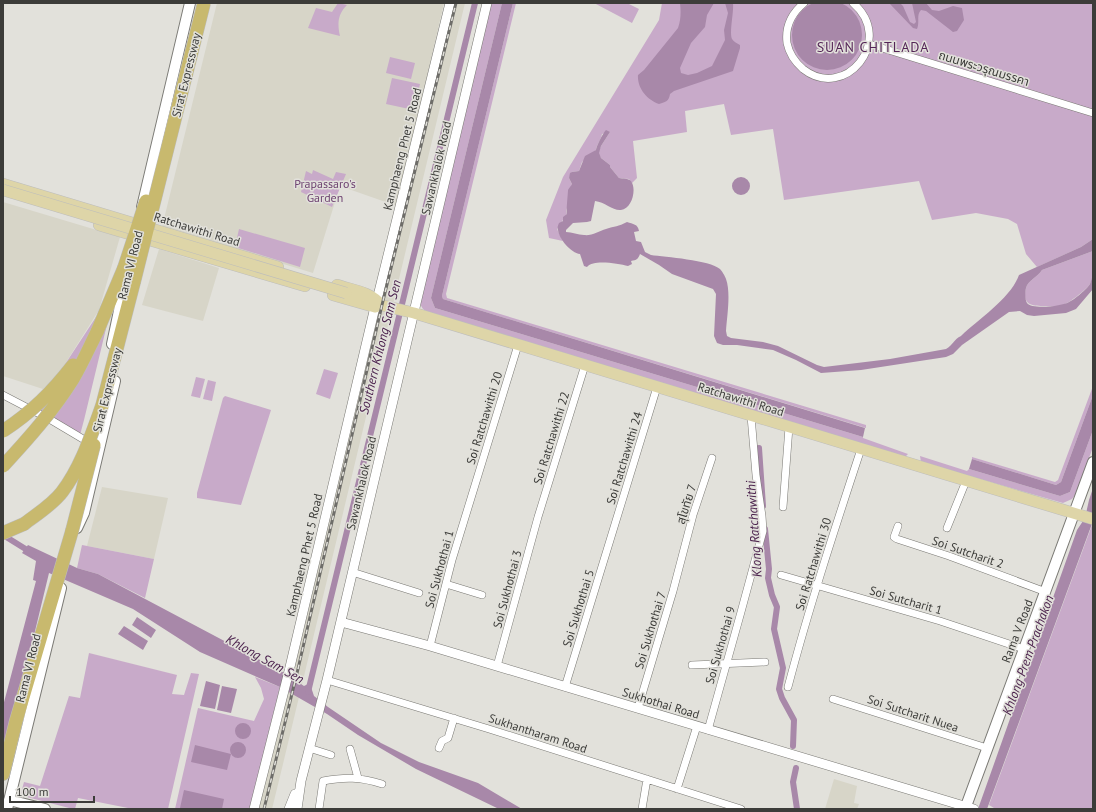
<svg xmlns="http://www.w3.org/2000/svg" width="1096" height="812" font-family="'PT Sans','Noto Sans Thai',sans-serif">
<rect width="100%" height="100%" fill="#e2e1db"/>
<path fill="#d7d5c8" d="M 217,3 L 444,3 L 397,206 L 340,186 L 313,273 L 162,227 Z
M 452,3 L 465,3 L 283,764 L 272,809 L 257,809 Z
M 3,202 L 120,237 L 99,310 L 58,375 L 43,389 L 3,376 Z
M 159,249 L 219,268 L 203,321 L 142,305 Z
M 102,487 L 168,498 L 154,559 L 87,546 Z
M 834,779 L 857,786 L 854,803 L 859,804 L 857,809 L 825,809 Z"/>
<path fill="#c8aac9" d="M 338,3 L 347,5 C 338,14 337,23 340,36 L 308,28 L 316,8 L 332,12 Z
M 491,3 L 502,3 L 431,298 L 435,308 L 863,437 L 863,438 L 908,454 L 905,457 L 427,312 L 423,309 L 420,304 Z
M 513,3 L 516,3 L 446,294 L 447,298 L 866,425 L 866,428 L 443,299 L 442,296 Z
M 594,3 L 627,3 L 639,9 L 632,23 Z
M 662,3 L 1093,3 L 1093,239 L 1081,247 L 1037,267 L 1026,254 L 1017,224 L 1008,219 L 976,213 L 932,220 L 919,181 L 784,200 L 773,129 L 731,135 L 724,104 L 685,111 L 687,132 L 633,141 L 637,178 L 632,183 L 629,179 L 619,178 L 610,167 L 610,165 L 601,158 L 598,153 L 601,146 L 610,132 L 602,134 C 601,140 596,146 596,150 L 582,162 L 579,171 L 572,172 L 569,178 L 572,184 C 569,193 568,195 568,204 C 568,208 565,209 567,214 L 557,229 L 563,241 L 549,238 L 546,220 L 563,177 L 659,20 Z
M 390,57 L 415,63 L 411,79 L 386,73 Z
M 392,78 L 420,84 L 414,110 L 386,104 Z
M 313,170 L 333,179 L 336,172 L 346,174 L 332,207 L 301,192 L 306,171 L 312,174 Z
M 239,229 L 305,248 L 300,267 L 235,247 Z
M 1093,251 C 1093,261 1095,275 1090,284 C 1086,290 1067,305 1060,306 C 1056,307 1050,306 1045,306 C 1031,306 1022,305 1026,288 C 1028,280 1037,278 1042,270 Z
M 110,312 L 84,420 L 80,435 L 29,404 L 58,375 L 96,317 Z
M 324,369 L 338,373 L 330,399 L 316,394 Z
M 196,377 L 205,379 L 200,398 L 191,396 Z
M 208,380 L 216,382 L 212,401 L 203,399 Z
M 1093,386 L 1093,395 L 1061,482 L 1056,485 L 972,459 L 972,457 L 1055,482 L 1058,480 Z
M 225,396 L 271,410 L 241,505 L 197,498 L 197,493 L 200,482 L 223,398 Z
M 1093,430 L 1093,447 L 1076,494 L 1072,499 L 1063,503 L 921,462 L 920,456 L 967,471 L 969,469 L 1060,496 L 1070,492 Z
M 1092,525 L 1093,525 L 1093,809 L 994,809 L 994,808 L 989,805 Z
M 82,545 L 154,559 L 145,598 L 98,574 L 77,568 Z
M 89,653 L 177,675 L 172,694 L 184,695 L 191,673 L 199,674 L 168,809 L 133,809 L 78,798 L 75,809 L 73,809 L 23,796 L 21,793 L 24,782 L 40,786 L 69,696 L 80,698 Z
M 255,677 L 280,687 L 250,809 L 175,809 L 198,708 L 254,721 L 264,699 L 261,688 Z"/>
<path fill="#a888a9" d="M792 35a35 35 0 1 1 70 0a35 35 0 1 1-70 0Z
M 502,3 L 513,3 L 442,296 L 443,299 L 865,428 L 863,437 L 435,308 L 431,298 Z
M 680,3 L 714,3 L 707,15 L 705,27 L 691,43 L 680,68 L 681,73 L 688,75 L 697,73 L 712,66 L 725,40 L 724,30 L 728,13 L 725,3 L 733,3 C 734,12 729,33 732,39 C 734,42 737,43 740,45 L 740,48 L 733,71 L 674,91 L 670,94 C 669,101 666,102 659,104 C 647,100 637,88 638,75 L 644,70 L 678,28 C 681,20 681,11 680,3 Z
M 891,3 L 900,3 L 903,6 L 910,22 L 914,24 L 916,22 L 912,3 L 926,3 L 932,10 L 939,11 L 953,6 L 962,8 L 964,20 L 957,31 L 953,32 L 926,11 L 921,10 C 916,15 920,22 917,29 L 913,28 L 890,4 Z
M 606,130 L 610,132 L 601,146 L 599,153 L 601,158 L 610,165 L 610,167 L 619,178 C 623,179 628,178 631,181 C 637,189 632,209 621,210 C 613,211 605,202 595,201 L 591,221 L 587,222 L 573,223 L 566,230 L 566,232 C 572,232 578,235 584,235 C 592,236 599,231 606,229 C 615,226 618,227 627,222 C 633,224 638,224 639,231 L 634,232 L 636,241 L 641,242 L 645,252 L 651,255 C 665,257 710,260 720,269 C 722,271 725,276 726,279 C 731,293 727,316 726,331 L 727,336 L 731,338 L 763,342 L 778,346 L 817,365 L 824,367 L 890,359 L 946,349 C 953,345 954,339 961,336 C 979,319 1011,298 1019,275 L 1081,247 L 1093,239 L 1093,251 L 1042,270 C 1037,278 1028,280 1026,288 C 1025,292 1025,300 1027,303 C 1032,310 1063,306 1069,302 C 1074,300 1088,288 1090,284 C 1091,281 1092,278 1093,275 L 1093,289 L 1076,309 L 1066,313 L 1034,316 L 1027,315 L 1020,311 L 1009,312 L 962,345 L 953,354 L 946,357 L 861,370 L 821,373 L 796,360 L 773,350 L 737,345 L 723,345 L 717,343 L 714,336 L 716,294 L 713,289 L 672,274 L 659,265 L 640,254 C 638,259 637,260 631,261 L 632,264 L 628,266 C 618,264 594,259 587,267 L 584,266 L 580,254 C 571,253 559,239 558,230 C 557,228 558,225 559,223 L 563,221 L 563,217 L 567,214 C 566,212 568,193 568,190 C 569,188 571,186 572,184 L 569,178 L 570,173 L 572,172 L 579,171 L 585,156 L 596,150 C 596,147 603,133 606,130 Z
M732 186a9 9 0 1 1 18 0a9 9 0 1 1-18 0Z
M 1093,395 L 1093,430 L 1070,492 L 1060,496 L 969,469 L 972,459 L 1056,485 L 1061,482 Z
M 1093,488 L 1093,521 L 987,809 L 978,809 L 1077,530 L 1085,518 L 1089,500 Z
M 28,545 L 77,568 L 98,574 L 281,671 L 304,686 L 308,684 L 311,687 L 314,696 L 328,707 L 381,743 L 419,762 L 478,783 L 522,809 L 499,809 L 416,769 L 358,735 L 327,714 L 280,687 L 200,652 L 133,609 L 49,573 L 3,764 L 3,706 L 36,581 L 33,580 L 36,561 L 22,553 Z
M 137,617 L 156,630 L 151,638 L 132,625 Z
M 124,626 L 148,641 L 143,650 L 118,634 Z
M 206,681 L 220,685 L 215,709 L 200,706 Z
M 222,686 L 237,689 L 231,713 L 217,710 Z
M235 731a8 8 0 1 1 16 0a8 8 0 1 1-16 0Z
M230 750a8 8 0 1 1 16 0a8 8 0 1 1-16 0Z
M 195,745 L 231,754 L 227,770 L 191,762 Z
M 184,790 L 224,799 L 222,809 L 185,809 L 180,808 Z"/>
<g fill="none" stroke-linecap="round" stroke-linejoin="round">
<path stroke="#a888a9" stroke-width="6" d="M 759,448 L 763,506
M 765,529 L 769,569 L 768,578 L 772,595 L 777,607 L 774,629 L 783,668 L 779,689 L 782,698 L 794,720 L 793,746
M 3,535 L 32,553
M 308,692 L 475,3
M 796,768 L 793,782 L 797,809"/>
<defs>
<path id="minor" d="M 804,3 C 792,13 785,27 787,43 C 789,53 795,62 803,69 C 845,102 896,40 853,3
M 869,44 L 1093,113
M 3,395 L 51,420 L 88,442
M 783,507 L 789,427
M 898,526 L 894,537 L 897,539 L 949,556 L 1046,592
M 947,528 L 966,481
M 352,572 L 419,593
M 781,575 L 940,621 L 1024,649
M 446,584 L 482,595
M 430,646 L 452,560 L 518,345
M 692,665 L 765,662
M 497,666 L 538,517 L 585,365
M 327,680 L 489,729 L 741,809
M 565,687 L 657,387
M 788,687 C 809,607 835,528 861,449
M 833,699 L 987,748
M 638,708 L 673,591 L 693,515 L 712,458
M 708,730 L 741,612 L 763,531 L 762,516 L 756,475 L 751,416
M 309,748 L 331,755
M 439,748 L 442,741 L 448,738 L 454,718
M 350,749 L 358,778
M 677,789 L 697,726
M 319,809 L 323,781 C 345,777 360,777 382,784
M 642,809 L 647,779"/>
<path id="tertiary" d="M 377,300 L 450,3
M 341,622 L 430,646 L 974,809
M 254,809 L 290,667 L 375,307
M 289,809 L 295,794
M 297,809 L 301,781 L 327,680 L 487,3"/>
<path id="secondary" d="M 142,207 L 190,3
M 112,344 L 128,268
M 77,528 L 84,513 L 115,381
M 9,800 L 45,809
M 7,809 L 61,588
M 965,809 L 1093,462"/>
<path id="primary" d="M 3,184 L 278,267
M 99,225 L 305,286
M 337,285 C 352,290 371,292 381,305
M 333,295 L 375,307 L 381,305 L 414,313 L 1093,519"/>
<path id="motorway" d="M 97,332 L 124,268
M 102,406 L 134,282
M 3,533 L 24,524
M 3,774 L 16,721 L 72,531"/>
</defs>
<use href="#minor" stroke="#7a7974" stroke-width="8"/>
<use href="#tertiary" stroke="#7a7974" stroke-width="10"/>
<use href="#secondary" stroke="#7a7974" stroke-width="12"/>
<use href="#primary" stroke="#bdbdbc" stroke-width="12"/>
<use href="#motorway" stroke="#bdbdbc" stroke-width="14"/>
<use href="#minor" stroke="#fff" stroke-width="7"/>
<use href="#tertiary" stroke="#fff" stroke-width="9"/>
<use href="#secondary" stroke="#fff" stroke-width="10"/>
<use href="#primary" stroke="#ded5a8" stroke-width="11"/>
<use href="#motorway" stroke="#c8b96e" stroke-width="13"/>
<defs>
<path id="rail" d="M 264,809 L 298,669 L 382,305 L 456,3"/>
</defs>
<use href="#rail" stroke="#6e6d69" stroke-width="3"/>
<use href="#rail" stroke="#e2e1db" stroke-width="1.5" stroke-dasharray="4.5" stroke-linecap="butt"/>
<defs>
<path id="primary-bridge" d="M 3,190 L 346,293"/>
<path id="motorway-bridge" d="M 124,268 L 146,201
M 134,282 L 204,3
M 3,431 C 32,412 52,392 73,365
M 3,466 C 28,439 53,411 73,379 C 82,364 89,348 97,332
M 24,524 C 37,514 52,505 62,492 C 81,467 91,436 102,406
M 72,531 L 94,445"/>
</defs>
<use href="#primary-bridge" stroke="#bdbdbc" stroke-width="12" stroke-linecap="butt"/>
<use href="#motorway-bridge" stroke="#bdbdbc" stroke-width="14" stroke-linecap="butt"/>
<use href="#primary-bridge" stroke="#ded5a8" stroke-width="11"/>
<use href="#motorway-bridge" stroke="#c8b96e" stroke-width="13"/>
</g>
<g text-anchor="middle" dominant-baseline="central" stroke-width="3" stroke-linejoin="round" paint-order="stroke">
<g font-size="12" fill="#3c3c39" stroke="#e2e1db">
<text transform="translate(984 68) rotate(17)">ถนนพระวรุณมรรคา</text>
<text transform="translate(186 75) rotate(-76)">Sirat Expressway</text>
<text transform="translate(402 149) rotate(-76)">Kamphaeng Phet 5 Road</text>
<text transform="translate(436 168) rotate(-77)">Sawankhalok Road</text>
<text transform="translate(197 229) rotate(17)">Ratchawithi Road</text>
<text transform="translate(130 265) rotate(-76)">Rama VI Road</text>
<text transform="translate(107 390) rotate(-76)">Sirat Expressway</text>
<text transform="translate(741 399) rotate(17)">Ratchawithi Road</text>
<text transform="translate(484 418) rotate(-73)">Soi Ratchawithi 20</text>
<text transform="translate(551 438) rotate(-73)">Soi Ratchawithi 22</text>
<text transform="translate(624 458) rotate(-73)">Soi Ratchawithi 24</text>
<text transform="translate(361 483) rotate(-77)">Sawankhalok Road</text>
<text transform="translate(686 504) rotate(-73)">สุโขทัย 7</text>
<text transform="translate(968 552) rotate(19)">Soi Sutcharit 2</text>
<text transform="translate(304 555) rotate(-77)">Kamphaeng Phet 5 Road</text>
<text transform="translate(813 564) rotate(-73)">Soi Ratchawithi 30</text>
<text transform="translate(439 569) rotate(-75)">Soi Sukhothai 1</text>
<text transform="translate(507 589) rotate(-75)">Soi Sukhothai 3</text>
<text transform="translate(906 600) rotate(16)">Soi Sutcharit 1</text>
<text transform="translate(578 608) rotate(-73)">Soi Sukhothai 5</text>
<text transform="translate(650 630) rotate(-73)">Soi Sukhothai 7</text>
<text transform="translate(1017 631) rotate(-69)">Rama V Road</text>
<text transform="translate(720 645) rotate(-74)">Soi Sukhothai 9</text>
<text transform="translate(28 668) rotate(-76)">Rama VI Road</text>
<text transform="translate(661 703) rotate(17)">Sukhothai Road</text>
<text transform="translate(913 713) rotate(18)">Soi Sutcharit Nuea</text>
<text transform="translate(538 733) rotate(18)">Sukhantharam Road</text>
</g>
<g font-size="12" fill="#6f4472" stroke="#e2e1db">
<text x="325" y="183">Prapassaro's<tspan x="325" dy="14">Garden</tspan></text>
</g>
<g font-size="13" font-style="italic" fill="#4b224d" stroke="#e2e1db">
<text transform="translate(380 347) rotate(-76)">Southern Khlong Sam Sen</text>
<text transform="translate(754 529) rotate(-94)">Klong Ratchawithi</text>
<text transform="translate(1028 655) rotate(-70)">Khlong Prem Prachakon</text>
<text transform="translate(265 659) rotate(29)">Khlong Sam Sen</text>
</g>
<g font-size="14" letter-spacing="1" fill="#542557" stroke="#e2e1db">
<text x="873" y="47">SUAN CHITLADA</text>
</g>
</g>
<rect width="1096" height="812" fill="none" stroke="#3c3c39" stroke-width="8"/>
<path d="M10 796v6h84v-6" fill="none" stroke="#3c3c39" stroke-width="2"/>
<text x="16" y="796" font-size="12" fill="#3c3c39" stroke="#e2e1db" stroke-width="3" paint-order="stroke">100 m</text>
</svg>
